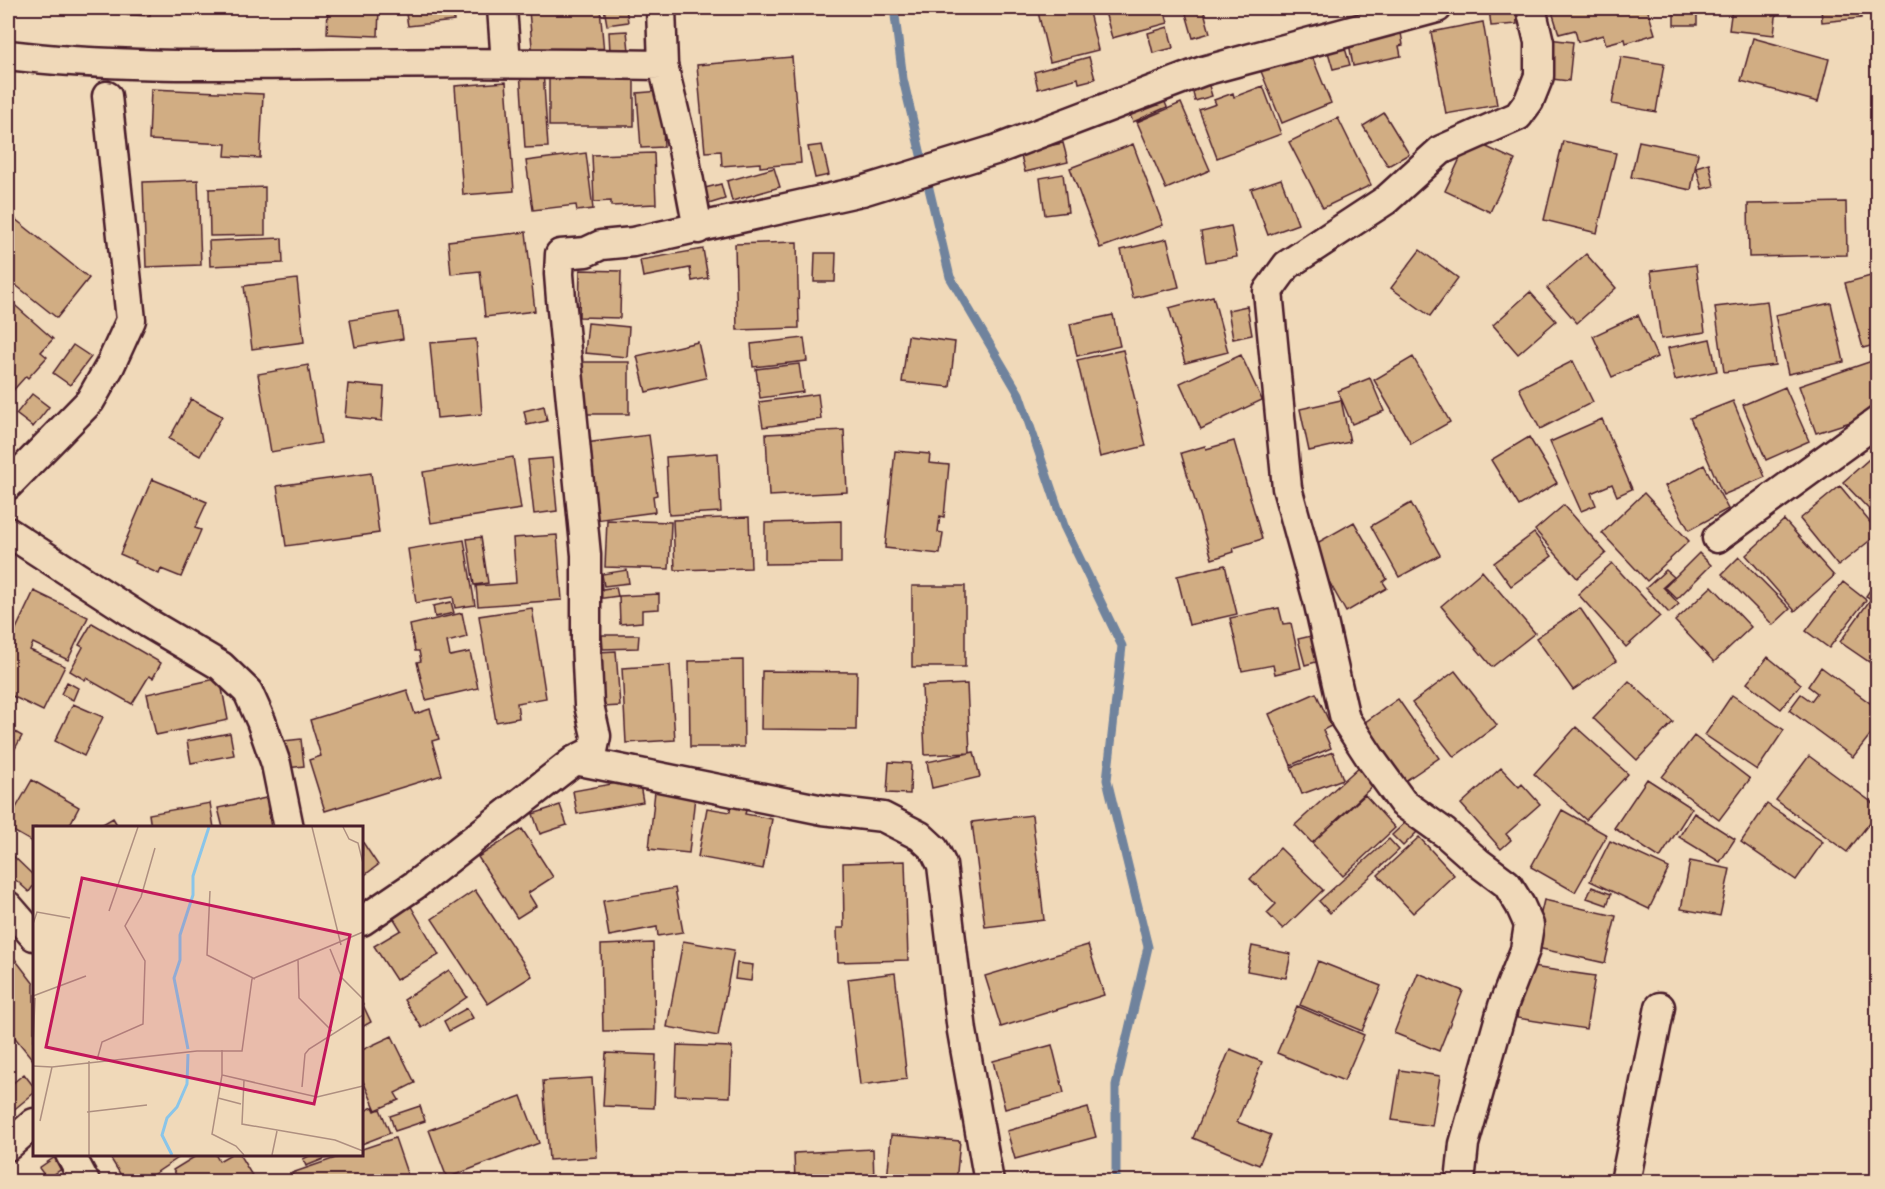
<svg xmlns="http://www.w3.org/2000/svg" width="1885" height="1189" font-family="Pangolin,sans-serif">
<rect width="100%" height="100%" fill="#f0d9b9"/>
<filter id="ink" filterUnits="userSpaceOnUse"><feTurbulence type="fractalNoise" baseFrequency=".0167" numOctaves="2"/><feDisplacementMap in="SourceGraphic" scale="12" xChannelSelector="R" yChannelSelector="G"/><feConvolveMatrix kernelMatrix="1 2 1 2 8 2 1 2 1" color-interpolation-filters="sRGB"/></filter>
<g filter="url(#ink)">
<g fill="none" stroke-linecap="round" stroke-linejoin="round">
<path stroke="#70839d" stroke-width="9" d="M 894,8 L 903,79 L 950,277 L 1019,394 L 1064,526 L 1122,646 L 1107,780 L 1148,947 L 1116,1085 L 1116,1182"/>
</g>
<path fill="#d1ad83" stroke="#4a1f2b" stroke-width="1.5" d="M 96,8 L 151,8 L 150,16 L 96,13 Z
M 328,8 L 379,8 L 378,36 L 327,34 Z
M 405,8 L 453,8 L 454,21 L 408,26 Z
M 559,8 L 600,8 L 604,53 L 533,59 L 529,10 Z
M 604,8 L 626,8 L 628,22 L 607,25 Z
M 1037,8 L 1088,8 L 1098,50 L 1050,62 Z
M 1104,8 L 1164,8 L 1168,23 L 1112,38 Z
M 1193,8 L 1203,8 L 1210,33 L 1193,38 L 1185,10 Z
M 1267,8 L 1300,8 L 1268,14 Z
M 1489,8 L 1516,8 L 1517,24 L 1491,26 Z
M 1551,8 L 1647,8 L 1655,34 L 1626,43 L 1625,39 L 1606,44 L 1603,35 L 1578,42 L 1575,30 L 1559,34 Z
M 1674,8 L 1697,8 L 1697,25 L 1674,25 Z
M 1732,8 L 1777,8 L 1774,35 L 1729,30 Z
M 1821,8 L 1861,8 L 1861,18 L 1822,22 Z
M 1483,22 L 1497,105 L 1446,114 L 1431,32 Z
M 1168,27 L 1173,48 L 1153,53 L 1148,33 Z
M 627,31 L 629,51 L 610,52 L 609,32 Z
M 1401,33 L 1403,45 L 1399,46 L 1401,56 L 1353,66 L 1349,43 Z
M 1342,38 L 1350,65 L 1333,69 L 1325,42 Z
M 1753,38 L 1829,59 L 1818,102 L 1741,81 Z
M 1548,39 L 1573,42 L 1569,81 L 1543,78 Z
M 1307,44 L 1331,103 L 1282,123 L 1258,64 Z
M 792,57 L 801,163 L 760,167 L 760,163 L 722,166 L 721,151 L 705,152 L 697,65 Z
M 1089,57 L 1095,79 L 1079,83 L 1078,78 L 1038,89 L 1034,72 Z
M 1621,57 L 1664,64 L 1656,112 L 1612,104 Z
M 543,70 L 548,147 L 525,148 L 520,71 Z
M 549,74 L 634,74 L 634,126 L 549,126 Z
M 1207,79 L 1212,96 L 1195,101 L 1191,84 Z
M 506,82 L 514,191 L 463,195 L 455,86 Z
M 1263,86 L 1281,134 L 1217,158 L 1199,110 L 1216,104 L 1214,100 L 1233,93 L 1234,97 Z
M 151,89 L 263,94 L 260,158 L 225,156 L 226,144 L 149,140 Z
M 661,91 L 664,147 L 641,148 L 637,93 Z
M 1161,93 L 1167,107 L 1133,122 L 1127,108 Z
M 1181,103 L 1210,170 L 1166,189 L 1137,122 Z
M 1384,113 L 1409,154 L 1388,166 L 1363,126 Z
M 1338,118 L 1371,185 L 1323,208 L 1289,142 Z
M 1469,139 L 1515,160 L 1490,212 L 1445,191 Z
M 1563,141 L 1616,153 L 1597,233 L 1544,220 Z
M 1639,141 L 1698,153 L 1691,190 L 1631,177 Z
M 1063,143 L 1068,162 L 1025,172 L 1020,152 Z
M 1133,144 L 1163,225 L 1100,248 L 1070,168 Z
M 822,145 L 829,175 L 815,178 L 808,147 Z
M 586,153 L 593,209 L 577,211 L 576,205 L 533,210 L 526,161 Z
M 654,153 L 656,204 L 611,206 L 611,201 L 594,202 L 592,155 Z
M 1709,163 L 1714,186 L 1702,189 L 1696,167 Z
M 774,168 L 780,187 L 732,201 L 727,181 Z
M 1063,174 L 1068,212 L 1045,215 L 1040,178 Z
M 1281,179 L 1298,224 L 1268,235 L 1251,189 Z
M 198,180 L 201,265 L 146,267 L 143,182 Z
M 721,184 L 725,199 L 705,205 L 701,189 Z
M 265,187 L 265,235 L 210,236 L 209,189 Z
M 1846,202 L 1847,255 L 1749,257 L 1748,204 Z
M 10,215 L 89,278 L 57,318 L 8,279 L 8,219 Z
M 1231,226 L 1237,257 L 1206,262 L 1201,232 Z
M 526,232 L 535,311 L 485,317 L 480,271 L 451,274 L 448,241 Z
M 282,238 L 283,263 L 210,266 L 209,241 Z
M 1167,239 L 1179,287 L 1133,298 L 1121,250 Z
M 797,242 L 799,328 L 737,330 L 735,244 Z
M 703,249 L 708,278 L 692,281 L 690,268 L 643,277 L 640,260 Z
M 1420,250 L 1458,278 L 1430,316 L 1391,288 Z
M 815,253 L 836,253 L 835,282 L 814,282 Z
M 1586,254 L 1616,288 L 1577,323 L 1547,288 Z
M 1696,265 L 1705,332 L 1661,339 L 1651,271 Z
M 580,270 L 621,271 L 620,318 L 579,317 Z
M 1878,274 L 1878,344 L 1863,348 L 1845,283 Z
M 297,279 L 304,342 L 252,349 L 244,286 Z
M 1530,292 L 1556,321 L 1518,354 L 1493,325 Z
M 1213,296 L 1228,352 L 1185,363 L 1169,308 Z
M 9,300 L 53,339 L 41,352 L 47,357 L 28,378 L 26,376 L 8,396 L 8,302 Z
M 1767,301 L 1775,365 L 1724,372 L 1715,307 Z
M 1831,303 L 1844,362 L 1788,374 L 1775,315 Z
M 1247,306 L 1252,335 L 1233,339 L 1228,310 Z
M 399,312 L 403,339 L 355,347 L 350,320 Z
M 1113,315 L 1120,346 L 1077,356 L 1070,324 Z
M 1638,315 L 1657,357 L 1612,377 L 1593,336 Z
M 588,323 L 629,327 L 627,357 L 585,353 Z
M 908,336 L 955,342 L 950,387 L 902,382 Z
M 804,338 L 807,361 L 753,367 L 751,344 Z
M 476,339 L 482,414 L 437,418 L 430,343 Z
M 1710,339 L 1717,371 L 1675,380 L 1668,348 Z
M 698,342 L 706,378 L 646,392 L 637,356 Z
M 73,345 L 91,357 L 70,385 L 53,373 Z
M 1123,350 L 1146,446 L 1100,457 L 1077,360 Z
M 1241,355 L 1262,400 L 1201,429 L 1180,383 Z
M 1413,357 L 1450,422 L 1411,444 L 1374,380 Z
M 1573,361 L 1593,402 L 1540,429 L 1519,388 Z
M 1872,361 L 1878,376 L 1878,413 L 1816,433 L 1799,386 Z
M 582,362 L 629,362 L 629,414 L 581,414 Z
M 799,364 L 803,392 L 760,398 L 756,369 Z
M 308,365 L 321,443 L 271,452 L 258,374 Z
M 1370,378 L 1384,411 L 1352,424 L 1338,391 Z
M 348,384 L 384,387 L 382,421 L 345,417 Z
M 1785,387 L 1809,441 L 1766,460 L 1743,405 Z
M 32,394 L 49,407 L 33,427 L 16,414 Z
M 818,394 L 821,419 L 763,427 L 759,402 Z
M 191,399 L 222,416 L 200,456 L 169,439 Z
M 1341,400 L 1350,442 L 1309,451 L 1300,409 Z
M 1733,401 L 1765,477 L 1723,495 L 1690,418 Z
M 544,406 L 547,421 L 527,425 L 524,411 Z
M 1602,419 L 1632,489 L 1617,496 L 1612,484 L 1591,493 L 1596,505 L 1581,511 L 1550,442 Z
M 844,430 L 847,492 L 769,496 L 766,434 Z
M 649,435 L 657,495 L 653,496 L 655,512 L 595,520 L 585,443 Z
M 1529,437 L 1557,483 L 1519,506 L 1491,460 Z
M 1234,441 L 1262,539 L 1233,548 L 1234,552 L 1212,559 L 1181,453 L 1205,446 L 1206,449 Z
M 895,451 L 930,454 L 929,463 L 949,465 L 944,517 L 940,516 L 938,532 L 943,533 L 940,554 L 885,548 Z
M 718,453 L 721,512 L 669,515 L 666,457 Z
M 1876,453 L 1878,454 L 1878,519 L 1843,482 Z
M 513,457 L 521,509 L 431,523 L 423,472 Z
M 552,458 L 557,511 L 534,514 L 528,460 Z
M 1704,465 L 1728,509 L 1689,530 L 1665,486 Z
M 371,473 L 379,533 L 286,546 L 277,486 Z
M 152,479 L 207,502 L 195,528 L 201,530 L 181,577 L 161,569 L 159,574 L 135,563 L 136,561 L 120,554 Z
M 1840,486 L 1878,532 L 1878,534 L 1838,566 L 1800,519 Z
M 1644,493 L 1689,541 L 1647,581 L 1602,533 Z
M 1411,503 L 1440,555 L 1399,577 L 1371,526 Z
M 1564,505 L 1606,553 L 1577,578 L 1535,530 Z
M 749,517 L 751,568 L 675,570 L 673,520 Z
M 607,520 L 671,522 L 669,569 L 605,567 Z
M 1784,520 L 1834,576 L 1795,611 L 1746,555 Z
M 841,521 L 841,563 L 765,564 L 765,523 Z
M 1354,522 L 1387,579 L 1383,582 L 1387,588 L 1346,612 L 1310,547 Z
M 1534,533 L 1552,556 L 1511,586 L 1494,563 Z
M 557,535 L 562,600 L 478,606 L 476,586 L 516,583 L 513,538 Z
M 481,537 L 488,583 L 474,585 L 467,539 Z
M 464,540 L 475,605 L 455,608 L 453,597 L 416,603 L 408,549 Z
M 1699,553 L 1711,565 L 1677,599 L 1665,587 Z
M 1739,557 L 1790,609 L 1773,625 L 1722,574 Z
M 1612,563 L 1660,616 L 1626,647 L 1578,594 Z
M 1225,565 L 1237,614 L 1189,625 L 1177,576 Z
M 627,570 L 629,583 L 604,586 L 602,574 Z
M 1666,570 L 1674,577 L 1663,587 L 1679,604 L 1669,613 L 1646,588 Z
M 1482,571 L 1535,633 L 1492,667 L 1441,606 Z
M 1878,578 L 1878,603 L 1866,596 Z
M 1843,582 L 1866,600 L 1829,648 L 1806,631 Z
M 912,586 L 965,586 L 965,667 L 912,667 Z
M 1712,586 L 1751,627 L 1714,662 L 1675,621 Z
M 616,587 L 618,596 L 597,599 L 596,590 Z
M 34,591 L 88,617 L 68,660 L 33,643 L 30,650 L 65,666 L 43,711 L 8,694 L 8,646 Z
M 659,594 L 659,609 L 642,610 L 642,622 L 620,624 L 619,596 Z
M 1870,600 L 1878,606 L 1878,668 L 1840,642 Z
M 451,602 L 454,613 L 435,617 L 433,606 Z
M 532,608 L 546,698 L 517,703 L 519,718 L 496,722 L 479,616 Z
M 1279,608 L 1283,624 L 1291,623 L 1301,668 L 1275,674 L 1273,665 L 1242,671 L 1230,618 Z
M 1580,608 L 1616,661 L 1573,690 L 1536,638 Z
M 462,613 L 467,637 L 447,642 L 450,656 L 470,652 L 478,688 L 426,700 L 417,662 L 421,661 L 419,651 L 415,651 L 410,625 Z
M 92,623 L 161,663 L 153,678 L 149,676 L 132,704 L 86,678 L 85,680 L 70,671 L 83,647 L 79,645 Z
M 1320,634 L 1327,659 L 1305,665 L 1298,639 Z
M 602,635 L 639,635 L 638,648 L 603,649 Z
M 616,651 L 620,706 L 603,707 L 598,652 Z
M 1768,657 L 1801,684 L 1781,709 L 1747,683 Z
M 743,660 L 744,747 L 690,747 L 689,661 Z
M 670,665 L 675,740 L 626,743 L 622,668 Z
M 1821,667 L 1878,709 L 1878,725 L 1853,757 L 1789,710 L 1801,694 L 1811,701 L 1817,693 L 1808,686 Z
M 762,671 L 857,672 L 856,730 L 761,729 Z
M 1455,671 L 1497,725 L 1454,757 L 1412,703 Z
M 220,678 L 228,720 L 156,735 L 147,694 Z
M 1629,681 L 1673,722 L 1637,760 L 1593,718 Z
M 67,682 L 78,688 L 73,700 L 61,694 Z
M 967,684 L 970,753 L 925,755 L 922,686 Z
M 407,690 L 415,714 L 430,709 L 439,739 L 432,741 L 442,775 L 325,811 L 309,760 L 321,756 L 310,720 Z
M 1316,693 L 1331,726 L 1323,730 L 1331,748 L 1291,765 L 1269,714 Z
M 1732,695 L 1784,730 L 1757,770 L 1705,735 Z
M 1398,699 L 1439,758 L 1402,783 L 1361,725 Z
M 73,704 L 103,717 L 84,756 L 55,741 Z
M 1576,727 L 1628,774 L 1586,820 L 1534,774 Z
M 8,728 L 22,736 L 8,761 Z
M 230,733 L 234,755 L 191,763 L 187,741 Z
M 1694,736 L 1750,779 L 1719,820 L 1662,777 Z
M 301,739 L 304,766 L 287,768 L 284,741 Z
M 974,752 L 980,777 L 932,788 L 927,762 Z
M 1333,752 L 1343,779 L 1302,794 L 1291,767 Z
M 1809,756 L 1878,807 L 1878,812 L 1847,852 L 1776,800 Z
M 889,762 L 911,763 L 910,794 L 887,793 Z
M 1361,765 L 1377,782 L 1312,843 L 1295,825 Z
M 1501,768 L 1519,787 L 1522,784 L 1540,804 L 1506,834 L 1511,840 L 1501,849 L 1461,804 Z
M 639,779 L 643,802 L 577,814 L 573,791 Z
M 1647,779 L 1692,808 L 1660,858 L 1614,828 Z
M 32,780 L 79,807 L 68,828 L 34,828 L 34,843 L 8,828 L 8,822 Z
M 655,791 L 695,796 L 689,853 L 649,849 Z
M 1365,795 L 1395,828 L 1343,876 L 1312,843 Z
M 266,798 L 271,828 L 223,828 L 218,808 Z
M 210,803 L 214,828 L 151,828 L 149,814 Z
M 731,804 L 747,807 L 745,814 L 772,819 L 763,869 L 698,857 L 707,808 L 730,812 Z
M 1767,804 L 1823,842 L 1796,880 L 1741,842 Z
M 560,805 L 567,825 L 540,834 L 533,814 Z
M 1562,810 L 1607,835 L 1575,892 L 1531,867 Z
M 1694,813 L 1735,839 L 1720,862 L 1679,837 Z
M 1032,815 L 1044,920 L 985,927 L 972,822 Z
M 113,818 L 119,828 L 96,828 Z
M 1408,820 L 1418,831 L 1403,846 L 1392,835 Z
M 522,829 L 553,877 L 528,893 L 536,906 L 517,918 L 478,857 Z
M 1419,837 L 1454,875 L 1413,913 L 1378,875 Z
M 1389,839 L 1399,850 L 1330,913 L 1319,901 Z
M 362,841 L 378,865 L 362,877 Z
M 1610,841 L 1669,868 L 1649,909 L 1590,881 Z
M 1280,848 L 1323,890 L 1283,929 L 1267,913 L 1276,904 L 1250,879 Z
M 8,851 L 34,876 L 34,885 L 29,892 L 8,873 Z
M 905,861 L 908,960 L 838,962 L 837,928 L 844,928 L 843,863 Z
M 1690,861 L 1730,869 L 1720,916 L 1681,909 Z
M 1592,887 L 1611,894 L 1607,905 L 1587,898 Z
M 675,888 L 683,932 L 658,936 L 657,927 L 609,936 L 603,901 Z
M 475,890 L 532,976 L 488,1004 L 432,919 Z
M 1544,900 L 1616,916 L 1605,963 L 1533,947 Z
M 409,903 L 439,955 L 396,980 L 374,946 L 401,930 L 391,914 Z
M 683,941 L 734,950 L 718,1036 L 667,1027 Z
M 653,943 L 655,1030 L 603,1031 L 601,945 Z
M 1088,945 L 1104,995 L 1001,1027 L 985,976 Z
M 1252,946 L 1291,954 L 1286,978 L 1247,971 Z
M 8,950 L 34,984 L 34,1059 L 33,1060 L 8,1029 Z
M 1318,961 L 1381,986 L 1362,1031 L 1300,1005 Z
M 737,963 L 753,965 L 751,981 L 735,979 Z
M 1525,966 L 1595,976 L 1586,1029 L 1517,1018 Z
M 449,970 L 467,997 L 422,1028 L 404,1000 Z
M 895,973 L 907,1079 L 860,1085 L 848,979 Z
M 1418,973 L 1463,991 L 1439,1051 L 1394,1033 Z
M 362,1003 L 371,1022 L 362,1027 Z
M 1297,1006 L 1364,1035 L 1344,1081 L 1277,1053 Z
M 467,1008 L 473,1018 L 449,1031 L 444,1021 Z
M 392,1036 L 415,1083 L 395,1093 L 399,1100 L 376,1110 L 362,1079 L 362,1050 Z
M 677,1045 L 732,1047 L 730,1097 L 675,1095 Z
M 1052,1045 L 1064,1093 L 1005,1109 L 993,1061 Z
M 1230,1049 L 1262,1062 L 1237,1122 L 1271,1135 L 1259,1165 L 1193,1138 Z
M 606,1053 L 656,1055 L 654,1108 L 603,1106 Z
M 1400,1070 L 1440,1076 L 1432,1126 L 1392,1120 Z
M 24,1074 L 34,1087 L 34,1093 L 11,1112 L 8,1108 L 8,1087 Z
M 592,1078 L 597,1157 L 549,1160 L 543,1081 Z
M 521,1096 L 539,1143 L 447,1178 L 429,1130 Z
M 420,1106 L 425,1121 L 395,1131 L 390,1116 Z
M 373,1107 L 375,1111 L 380,1109 L 390,1133 L 362,1144 L 362,1112 Z
M 1088,1108 L 1096,1137 L 1015,1159 L 1007,1131 Z
M 891,1135 L 960,1141 L 956,1182 L 887,1182 Z
M 395,1138 L 410,1182 L 295,1182 L 292,1173 L 347,1154 L 362,1154 L 362,1149 Z
M 873,1149 L 874,1182 L 795,1182 L 794,1153 Z
M 108,1154 L 184,1154 L 142,1182 L 125,1182 Z
M 199,1154 L 215,1154 L 219,1161 L 231,1154 L 239,1154 L 256,1182 L 181,1182 L 173,1170 Z
M 313,1154 L 336,1154 L 306,1166 L 303,1159 Z
M 58,1155 L 66,1166 L 47,1179 L 39,1168 Z"/>
<g fill="none" stroke-linecap="round" stroke-linejoin="round">
<defs>
<path id="minor" d="M 502,8 L 506,63
M 661,8 L 663,65
M 8,55 C 115,68 223,65 331,64 C 442,63 552,63 663,65 L 682,144 L 698,229
M 8,485 L 90,401 L 110,366 L 131,320 L 107,96
M 8,532 L 148,623 L 221,666 L 248,692 L 261,721 L 276,764 L 289,828
M 1717,538 L 1878,421
M 575,760 L 823,810 L 883,817 L 920,836 L 934,849 L 942,865 L 962,1031 L 989,1182
M 8,906 L 34,936
M 362,921 L 415,885 L 575,760 L 593,751 L 596,736 L 589,705 L 586,641 L 586,555 L 561,299 L 559,274 L 560,254 L 586,252 L 601,245 L 633,242 L 862,191 L 998,149 L 1203,71 L 1437,8
M 8,1146 L 34,1123
M 70,1154 L 85,1182
M 1460,1182 L 1464,1144 L 1503,1006 L 1525,950 L 1529,925 L 1520,905 L 1507,884 L 1479,863 L 1445,833 L 1403,803 L 1371,759 L 1345,719 L 1318,600 L 1287,488 L 1268,291 L 1287,265 L 1386,200 L 1441,150 L 1518,116 L 1529,101 L 1539,76 L 1539,42 L 1531,8
M 1625,1182 L 1660,1007"/>
</defs>
<use href="#minor" stroke="#4a1f2b" stroke-width="33"/>
<use href="#minor" stroke="#f0d9b9" stroke-width="28"/>
</g>
</g>
<g transform="translate(33 826)">
<rect width="330" height="330" fill="#f0d9b9"/>
<path fill="none" stroke="#8ac5e9" stroke-width="3" d="M 155,223 L 141,152 L 147,134 L 147,109 L 160,69 L 160,50 L 176,1M 139,329 L 129,309 L 134,292 L 144,281 L 154,258 L 155,228"/>
<path fill="none" stroke="#ae8f80" stroke-width="1.5" d="M 279,1 L 308,119M 310,1 L 316,13 L 325,17 L 330,37M 177,65 L 174,129 L 222,153M 76,85 L 105,1M 0,98 L 4,86 L 37,92M 297,123 L 309,152 L 330,173M 265,133 L 266,172 L 299,205M 0,170 L 53,150M 0,220 L 2,172M 189,224 L 189,249 L 284,271 L 330,260M 64,234 L 69,216 L 110,198 L 112,135 L 92,100 L 108,71 L 122,22M 56,235 L 56,329M 0,240 L 19,241 L 164,225 L 209,225 L 219,153 L 330,106M 189,249 L 179,308 L 203,320 L 211,329M 211,254 L 209,298 L 302,314 L 330,325M 269,261 L 272,228 L 276,223 L 330,189M 185,272 L 208,278M 54,286 L 114,279M 7,295 L 19,241M 239,329 L 244,305"/>
<path fill="#c2185b" fill-opacity="0.15" stroke="#c2185b" stroke-width="3" d="M 49,52 L 317,109 L 281,278 L 13,221 Z"/>
<rect width="330" height="330" fill="none" stroke="#4a1f2b" stroke-width="3"/>
</g>
<rect width="1885" height="1189" fill="none" stroke="#f0d9b9" stroke-width="30"/>
<rect x="15" y="15" width="1855" height="1159" fill="none" stroke="#4a1f2b" stroke-width="2" filter="url(#ink)"/>
</svg>
